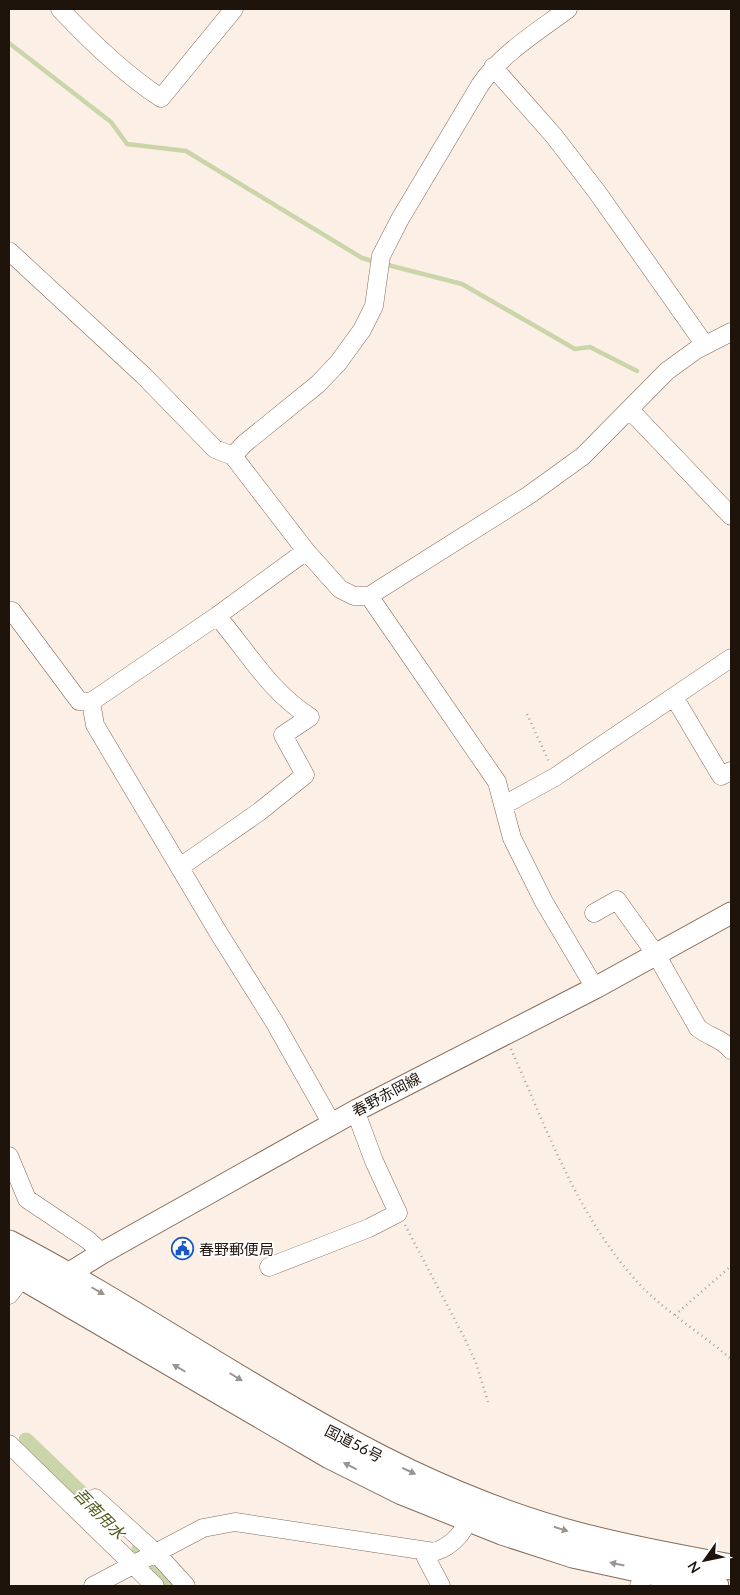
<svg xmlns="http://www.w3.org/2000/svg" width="740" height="1595" font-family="Lato,'Noto Sans JP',sans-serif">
<rect width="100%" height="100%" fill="#fcefe6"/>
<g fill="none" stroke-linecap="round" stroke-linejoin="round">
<path stroke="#cad6aa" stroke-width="4.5" d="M 9,43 L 111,122 L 127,144 L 186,151 L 362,258 L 376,262
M 384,264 L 462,284 L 575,349 L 590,347 L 637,371"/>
<path stroke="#cad6aa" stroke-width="15" d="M 26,1440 L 101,1512
M 139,1549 L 174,1586"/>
<defs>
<path id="minor" d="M 60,9 C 91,42 123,73 161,98 L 234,9
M 493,67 L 554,136 L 597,192 L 705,345
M 9,251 L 143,375 L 215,449 L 233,456 L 306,551 L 340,589 L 354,596 L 369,596 L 529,495 L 583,456 L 667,371 L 696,350 L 731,332
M 630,410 L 731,516
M 233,456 L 244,444 L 318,384 L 338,363 L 362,330 L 374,306 L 381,256 L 400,219 L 480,85 C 502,53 537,32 568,9
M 369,596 L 497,782 L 512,838 L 544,902 L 595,988
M 9,611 L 12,611 L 79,701 L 91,702 L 217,616 L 306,551
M 674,697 L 721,776 L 731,771
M 91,702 L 95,725 L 218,932 L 275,1023 L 332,1124
M 504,805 L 555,777 L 731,658
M 180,867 L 259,812 L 305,775 L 283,735 L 310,717 C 269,691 248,652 217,616
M 594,913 L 617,900 L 657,956 L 698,1028 C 709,1037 722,1038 731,1050
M 9,1156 L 27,1199 L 88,1240 L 102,1253
M 269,1267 L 369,1228 L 398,1213 L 374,1161 L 355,1110
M 9,1295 L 30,1268
M 9,1444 L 155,1586
M 95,1498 L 157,1554 L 186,1586
M 422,1550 L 441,1586
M 93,1586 L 203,1528 L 235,1522 L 434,1552 C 456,1545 464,1530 474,1510
M 639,1586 L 647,1571"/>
<path id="major" d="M 60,1286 L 68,1274 L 102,1253 L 357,1110 L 595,988 L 731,913"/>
<path id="highway" d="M 9,1243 C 145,1314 270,1405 409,1472 C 464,1498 523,1521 582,1536 C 631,1549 681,1558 731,1567
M 9,1269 L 330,1456 L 402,1492 L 502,1532 L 573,1555 L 716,1586"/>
</defs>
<use href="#minor" stroke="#856a57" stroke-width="19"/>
<use href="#major" stroke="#856a57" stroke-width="23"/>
<use href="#highway" stroke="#856a57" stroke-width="27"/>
<path stroke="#aea29a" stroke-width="2.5" stroke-dasharray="1 4" stroke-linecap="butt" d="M 527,714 L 550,764
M 511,1049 C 546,1127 575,1210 632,1276 C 660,1309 699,1331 731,1359
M 405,1225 L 464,1337 L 476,1363 L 488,1402
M 675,1315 L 731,1266"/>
<use href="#minor" stroke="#fff" stroke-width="18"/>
<use href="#major" stroke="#fff" stroke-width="21"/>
<use href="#highway" stroke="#fff" stroke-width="25"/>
</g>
<defs><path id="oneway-solid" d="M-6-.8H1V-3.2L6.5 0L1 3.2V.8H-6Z" transform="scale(1.25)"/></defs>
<g fill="#9a9592">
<use href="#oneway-solid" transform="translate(98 1291) rotate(30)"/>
<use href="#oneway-solid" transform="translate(179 1368) rotate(-150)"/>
<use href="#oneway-solid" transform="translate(236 1377) rotate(32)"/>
<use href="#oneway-solid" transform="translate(350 1466) rotate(-153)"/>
<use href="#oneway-solid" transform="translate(409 1471) rotate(25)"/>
<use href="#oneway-solid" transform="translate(561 1529) rotate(18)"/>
<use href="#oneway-solid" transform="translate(617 1564) rotate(-168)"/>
</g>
<defs>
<symbol id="civic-ring" viewBox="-11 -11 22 22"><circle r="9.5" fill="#fff" stroke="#1a57c3" stroke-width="1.5"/><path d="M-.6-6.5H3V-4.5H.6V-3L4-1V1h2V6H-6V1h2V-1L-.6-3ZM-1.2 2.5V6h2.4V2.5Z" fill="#1a57c3"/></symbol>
</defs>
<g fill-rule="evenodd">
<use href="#civic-ring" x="170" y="1236" width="25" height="25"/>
</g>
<g text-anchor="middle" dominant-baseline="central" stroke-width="4" stroke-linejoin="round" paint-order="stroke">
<g font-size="15" fill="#1e140c" stroke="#fff">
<text transform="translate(386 1094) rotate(-28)">春野赤岡線</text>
<text transform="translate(354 1443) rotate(27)">国道56号</text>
</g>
<g font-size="15" fill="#1e140c" stroke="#fff" text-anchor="start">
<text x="199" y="1249">春野郵便局</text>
</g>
<g font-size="16" font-style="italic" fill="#4e5b1a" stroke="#fff">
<text transform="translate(100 1513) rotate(45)">吾南用水</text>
</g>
</g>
<rect width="740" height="1595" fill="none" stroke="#1e140c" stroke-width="20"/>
<g transform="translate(705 1560) rotate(237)" stroke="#ffffff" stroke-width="4" paint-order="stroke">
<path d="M0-4L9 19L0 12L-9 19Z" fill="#1e140c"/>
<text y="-8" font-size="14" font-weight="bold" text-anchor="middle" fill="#1e140c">N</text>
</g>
</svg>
